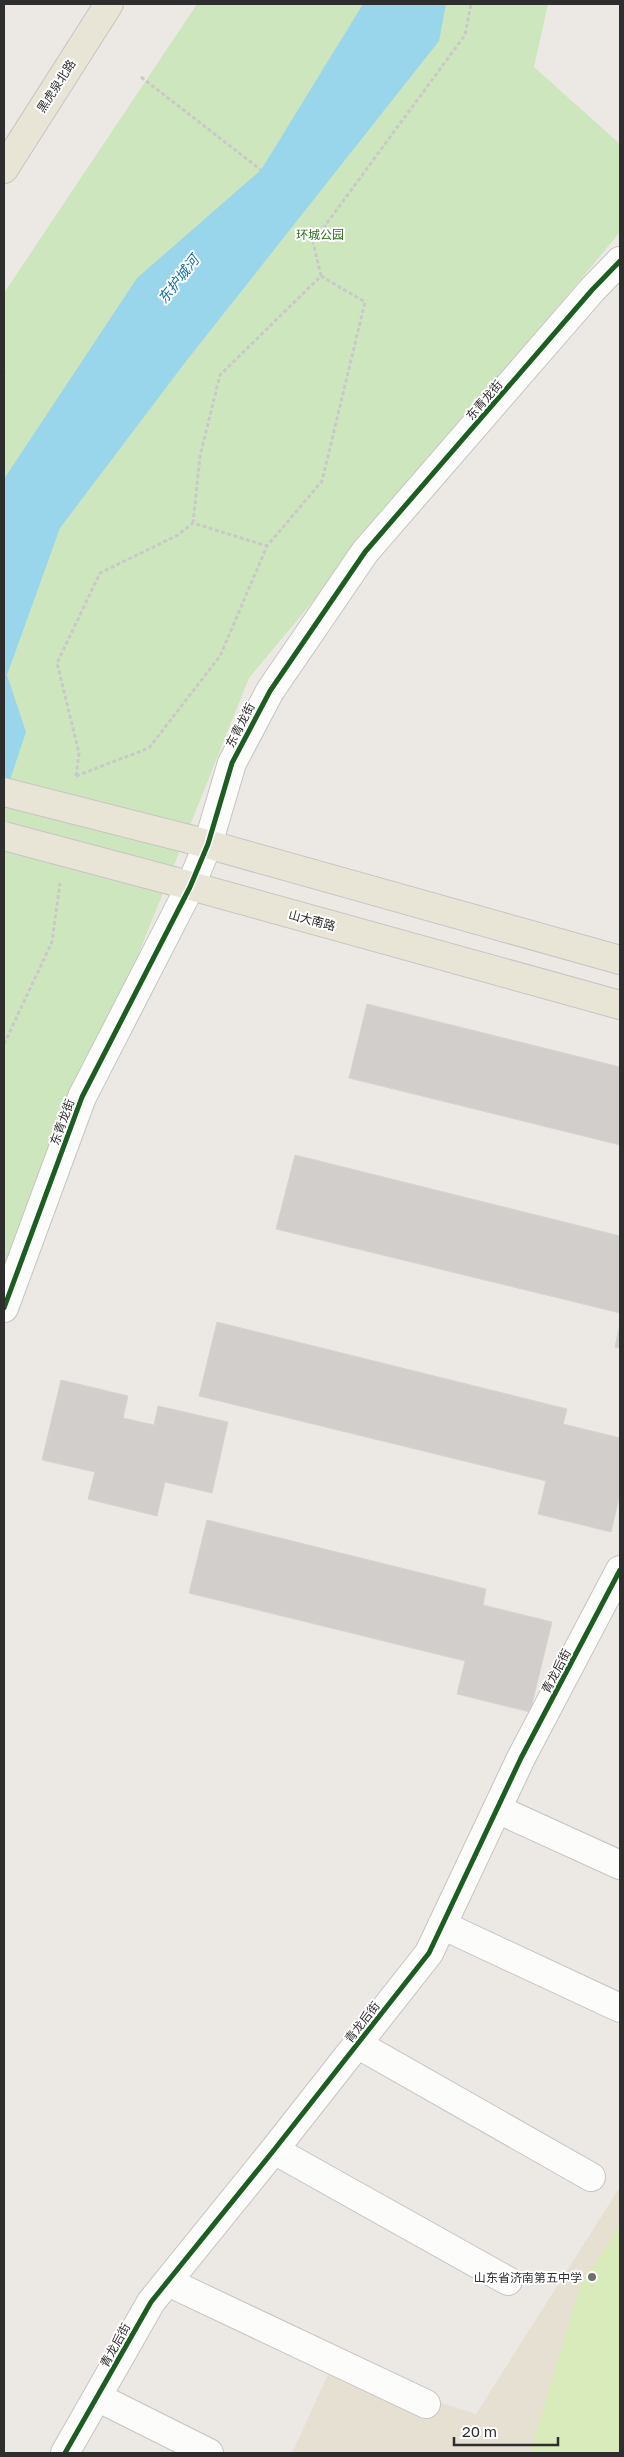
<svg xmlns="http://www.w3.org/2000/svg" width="624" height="2457" font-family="'Golos Text','Noto Sans SC',sans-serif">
<rect width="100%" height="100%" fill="#ece8e4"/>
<path fill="#e6e0d3" d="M 620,2187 L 620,2453 L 292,2453 L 331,2368 L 476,2414 Z"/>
<path fill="#cee6be" d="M 197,4 L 548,4 L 534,67 L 620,144 L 620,232 L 249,678 L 14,1265 L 4,1297 L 4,293 Z"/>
<path fill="#d9eabb" d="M 620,2223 L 620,2453 L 530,2453 L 582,2280 L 608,2245 Z"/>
<path fill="#99d6ec" d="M 363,4 L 446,4 L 439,41 L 187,360 L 60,528 L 7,675 L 26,732 L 4,798 L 4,479 L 137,278 L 261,170 Z"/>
<path fill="#d1cecb" stroke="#d7d4d0" d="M 367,1004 L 620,1067 L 620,1145 L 349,1078 Z
M 295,1155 L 620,1236 L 620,1313 L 276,1229 Z
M 217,1322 L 567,1409 L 563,1424 L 620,1438 L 620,1494 L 611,1532 L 538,1514 L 546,1481 L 199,1396 Z
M 620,1324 L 620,1348 L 615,1347 Z
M 61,1380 L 128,1396 L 123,1418 L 154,1425 L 158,1406 L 228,1422 L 212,1493 L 165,1482 L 157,1516 L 88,1499 L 95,1472 L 42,1460 Z
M 207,1520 L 486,1589 L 483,1605 L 552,1622 L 530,1712 L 457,1694 L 465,1661 L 189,1593 Z"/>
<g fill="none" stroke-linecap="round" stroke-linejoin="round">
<defs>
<path id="minor" d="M 4,1308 L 82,1097 L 190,887 L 208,844 L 232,763 L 270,691 L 365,552 L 592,290 L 620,261
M 497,1809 L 620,1865
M 442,1925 L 620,2008
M 357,2044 L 591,2177
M 274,2150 L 508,2281
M 168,2282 L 426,2404
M 97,2397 L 209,2453
M 65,2453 L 151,2302 L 274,2150 L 429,1953 L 521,1758 L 620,1570"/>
<path id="major" d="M 4,169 L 109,4
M 189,839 L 620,960
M 173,881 L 620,1005"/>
</defs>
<use href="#minor" stroke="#c5c4c5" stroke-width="30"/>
<use href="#major" stroke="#c6c5c4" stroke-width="30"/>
<path stroke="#c9c9c8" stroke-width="3" stroke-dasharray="4 2.5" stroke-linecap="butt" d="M 141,77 L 261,170
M 321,276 L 313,242 L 465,35 L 471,4
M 4,370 L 4,373
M 76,776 L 149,748 L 220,656 L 267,546 L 322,481 L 365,302 L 321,276 L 220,375 L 200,456 L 193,523
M 76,776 L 79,753 L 57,663 L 100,573 L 178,535 L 193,523 L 267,546
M 4,1044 L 52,942 L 60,883"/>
<use href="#minor" stroke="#fcfcfb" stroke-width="28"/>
<use href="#major" stroke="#e8e4d6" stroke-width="28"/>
<defs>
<path id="major-bridge" d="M 4,792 L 189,839
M 4,836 L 173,881"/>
</defs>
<use href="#major-bridge" stroke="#c6c5c4" stroke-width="30" stroke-linecap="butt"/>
<use href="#major-bridge" stroke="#e8e4d6" stroke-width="28"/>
<defs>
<path id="cycleway" d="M 4,1308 L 82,1097 L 190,887 L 208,844 L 232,763 L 270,691 L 365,552 L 592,290 L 620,261
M 65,2453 L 151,2302 L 274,2150 L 429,1953 L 521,1758 L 620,1570"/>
</defs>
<use href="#cycleway" stroke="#fff" stroke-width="8"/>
<use href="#cycleway" stroke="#1b5e20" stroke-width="5"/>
</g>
<circle fill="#706f6e" stroke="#fff" stroke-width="2" cx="592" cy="2277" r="5"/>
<g text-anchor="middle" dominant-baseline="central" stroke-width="4" stroke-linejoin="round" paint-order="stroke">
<g font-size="12" fill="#2e2e2e" stroke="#fff">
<text transform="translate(56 86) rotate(-57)">黑虎泉北路</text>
<text transform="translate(484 400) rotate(-49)">东青龙街</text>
<text transform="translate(240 725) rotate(-63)">东青龙街</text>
<text transform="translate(312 920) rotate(15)">山大南路</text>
<text transform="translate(62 1122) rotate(-70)">东青龙街</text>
<text transform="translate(556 1671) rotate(-62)">青龙后街</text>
<text transform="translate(362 2022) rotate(-52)">青龙后街</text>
<text transform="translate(115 2345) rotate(-61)">青龙后街</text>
</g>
<g font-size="12" fill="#2c6e1b" stroke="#fff">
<text x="320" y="234">环城公园</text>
</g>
<g font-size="12" fill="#2e2e2e" stroke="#fff" text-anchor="end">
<text x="582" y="2277">山东省济南第五中学</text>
</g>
<g font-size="14" font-style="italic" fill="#0d6fa3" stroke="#fff">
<text transform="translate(178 279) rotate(-52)">东护城河</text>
</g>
</g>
<rect width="624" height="2457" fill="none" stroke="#2e2e2e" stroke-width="10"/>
<path d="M454 2437v8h104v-8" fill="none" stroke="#2e2e2e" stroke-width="2.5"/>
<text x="462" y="2437" font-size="15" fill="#2e2e2e" stroke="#ffffff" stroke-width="4" paint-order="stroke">20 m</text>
</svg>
